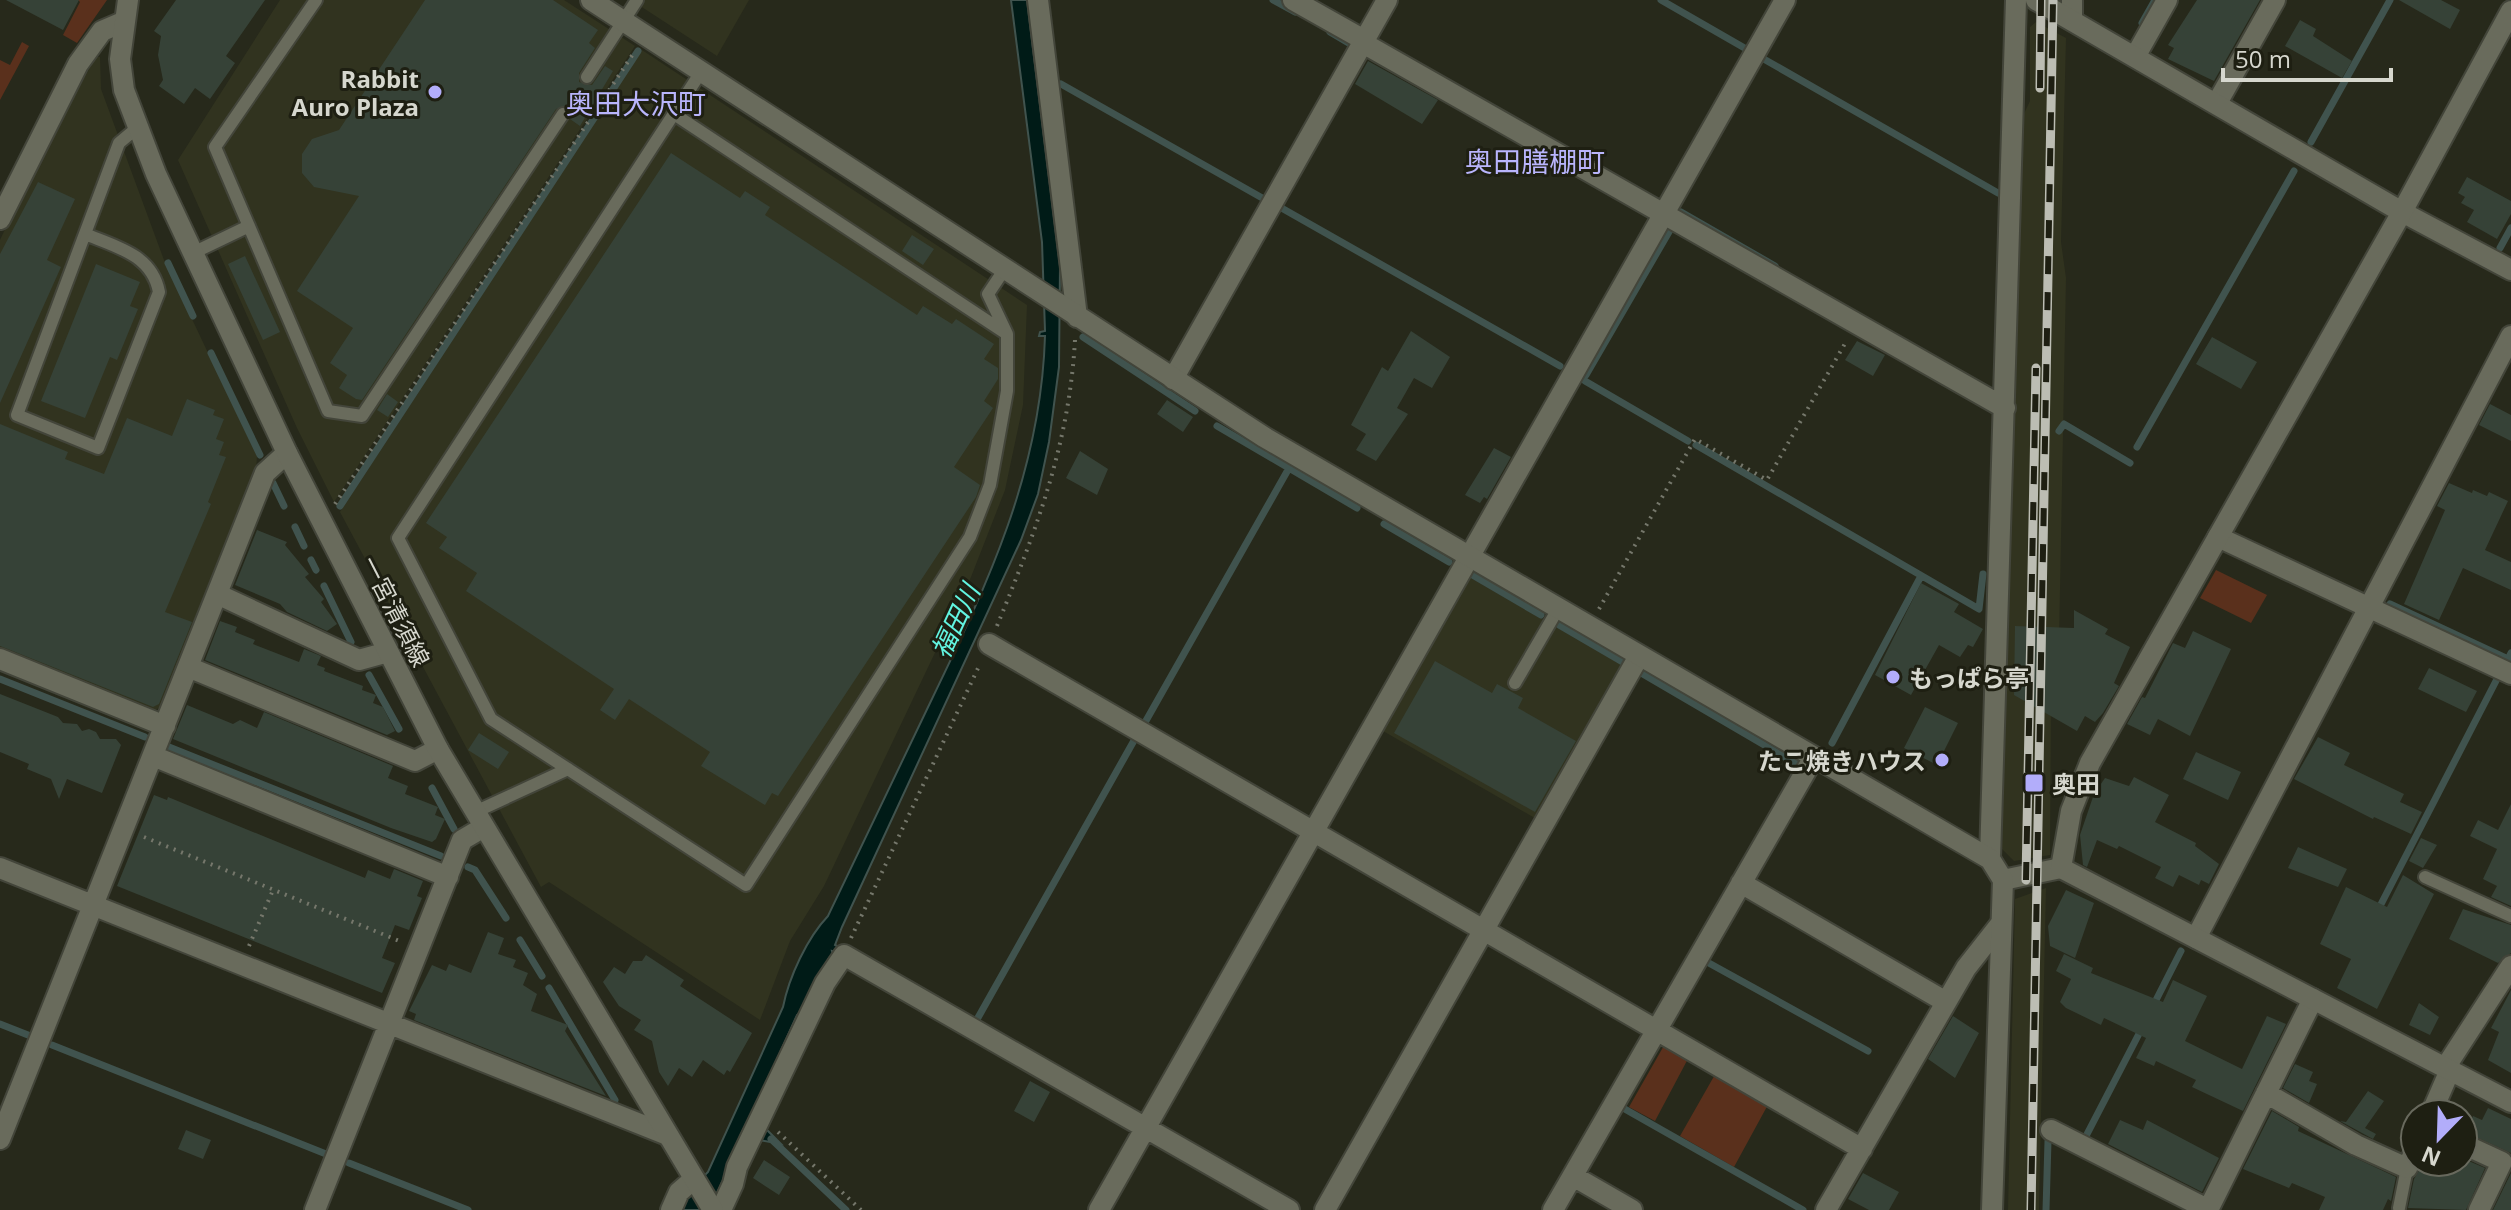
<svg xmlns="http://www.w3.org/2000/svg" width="2511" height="1210" font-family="'Open Sans','Noto Sans JP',sans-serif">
<rect width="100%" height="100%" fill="#27291b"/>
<path fill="#31331f" d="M 280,0 L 564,0 L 635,46 L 334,502 L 297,428 L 178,160 Z
M 631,0 L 749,0 L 717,56 Z
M 2036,22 L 2066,38 L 2061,242 L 2066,278 L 2058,694 L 2051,695 L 2050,855 L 2014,861 L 2002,849 L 2020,122 L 2030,101 L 2030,27 Z
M 642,50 L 1027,305 L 1023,405 L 1005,490 L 971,577 L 824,886 L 790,941 L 760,1020 L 549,882 L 541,887 L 340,512 Z
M 96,57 L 100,57 L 101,89 L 164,260 L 257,456 L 256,471 L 161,707 L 149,713 L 0,653 L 0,240 L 34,167 Z
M 1469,577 L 1627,668 L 1540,821 L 1383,731 Z
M 2046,888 L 2039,1210 L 2008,1210 L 2015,899 Z"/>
<path fill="#5a301c" d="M 78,0 L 107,0 L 77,43 L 63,35 L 80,2 Z
M 22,42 L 29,46 L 0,100 L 0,60 L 10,65 Z
M 2216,570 L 2267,595 L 2251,623 L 2200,598 Z
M 1666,1042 L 1690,1055 L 1655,1121 L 1629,1107 Z
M 1717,1071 L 1770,1101 L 1734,1167 L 1680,1136 Z"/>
<path fill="#001b17" stroke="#40534e" stroke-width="2" d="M 1011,0 L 1027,0 L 1060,266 L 1059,367 L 1049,442 L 1038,494 L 1021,540 L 842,927 L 835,945 L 841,948 L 838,953 L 832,951 L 834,959 L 829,958 L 807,1006 L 797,1015 L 752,1115 L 781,1144 L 759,1140 L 743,1130 C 730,1157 724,1186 707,1210 L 682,1210 L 683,1197 L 708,1172 L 783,1007 C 789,977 807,938 828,916 C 862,845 896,774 930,703 C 988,583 1041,472 1045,336 L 1039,336 L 1040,332 L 1045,331 L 1042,242 Z"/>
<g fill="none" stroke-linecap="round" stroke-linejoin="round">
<path stroke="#40534e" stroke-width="7" d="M 1273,0 L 1295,12
M 1661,0 L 1748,50
M 2142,23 L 2155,0
M 1330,32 L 1352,45
M 1762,58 L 1998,193
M 1061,84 L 1264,199
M 2311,142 L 2390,0
M 1278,206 L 1560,366
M 1681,212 L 1775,266
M 2500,248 L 2511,228
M 168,263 L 193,316
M 1083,337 L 1195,411
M 211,353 L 260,455
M 1586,375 L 1673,225
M 1585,381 L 1688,441
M 1217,426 L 1357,508
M 2059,431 L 2064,424 L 2130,463
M 1696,445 L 1979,609 L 1983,574
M 2137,447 L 2294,171
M 273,483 L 284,506
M 340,506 L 638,51
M 1384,524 L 1449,562
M 295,527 L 304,546
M 311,560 L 316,570
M 1469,573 L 1541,615
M 324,586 L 351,642
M 2390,604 L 2508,659 L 2511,653
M 1559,625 L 1626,664
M 1636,670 L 1800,766
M 369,675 L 399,729
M 0,679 L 145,737
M 1143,726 L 1289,468
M 1832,743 L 1921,576
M 169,747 L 441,856
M 432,788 L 454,829
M 468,867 L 475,870 L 506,918
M 2377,912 L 2497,679
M 520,940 L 542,976
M 1707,962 L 1868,1051
M 549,988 L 615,1100
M 2153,1006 L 2181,951
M 975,1023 L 1136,737
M 0,1024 L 28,1035
M 52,1045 L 326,1154
M 1623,1108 L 1803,1210
M 2078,1135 L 2085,1138 L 2142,1028
M 771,1139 L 846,1210
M 349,1163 L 468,1210
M 2046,1210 L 2048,1141"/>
</g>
<path fill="#364237" d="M 6,0 L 79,0 L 63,30 Z
M 176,0 L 265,0 L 226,56 L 235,63 L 210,99 L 195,88 L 184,104 L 159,86 L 163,80 L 158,55 L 161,36 L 154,31 Z
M 425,0 L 553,0 L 598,30 L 589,43 L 595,48 L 579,73 L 579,82 L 592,85 L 605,66 L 613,71 L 580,126 L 570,119 L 569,107 L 556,109 L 362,400 L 356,399 L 339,388 L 347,375 L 330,363 L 353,328 L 297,291 L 359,196 L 314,187 L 302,173 L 302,154 L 312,139 L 339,130 Z
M 2197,0 L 2260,0 L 2214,81 L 2168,59 L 2174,48 L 2168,45 Z
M 2399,0 L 2441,0 L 2460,10 L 2450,29 Z
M 2300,20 L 2316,29 L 2313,36 L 2352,61 L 2342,78 L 2285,46 Z
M 1368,61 L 1438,100 L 1422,124 L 1355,84 Z
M 671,153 L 740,198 L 745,191 L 770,207 L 765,215 L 917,315 L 923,306 L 952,324 L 956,319 L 994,344 L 984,359 L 998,368 L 998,379 L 984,401 L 993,408 L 954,467 L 980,485 L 976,497 L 778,796 L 772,793 L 765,805 L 701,766 L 710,752 L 629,699 L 615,720 L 600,710 L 614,689 L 466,591 L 477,573 L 439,548 L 447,537 L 426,523 Z
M 2467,177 L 2511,201 L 2511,214 L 2497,239 L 2467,222 L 2474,210 L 2461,203 L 2465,197 L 2458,193 Z
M 38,182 L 75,199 L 47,260 L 61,267 L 0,403 L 0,254 Z
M 912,235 L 934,249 L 923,265 L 902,251 Z
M 245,256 L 280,332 L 263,340 L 228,264 Z
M 96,264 L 140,282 L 130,306 L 138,309 L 117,360 L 110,357 L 85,418 L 41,401 Z
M 1411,331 L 1450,357 L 1432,388 L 1414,378 L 1397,408 L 1408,414 L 1376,461 L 1356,450 L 1366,434 L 1351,425 L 1382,367 L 1388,371 Z
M 2212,337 L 2257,362 L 2241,389 L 2196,364 Z
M 1857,341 L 1885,355 L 1873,376 L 1845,360 Z
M 387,394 L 398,402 L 388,417 L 377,410 Z
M 187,399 L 215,410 L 213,415 L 224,419 L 216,439 L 224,442 L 219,455 L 226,457 L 208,502 L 211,504 L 165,612 L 192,622 L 159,704 L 153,707 L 0,646 L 0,424 L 68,452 L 65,459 L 104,474 L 127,418 L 172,436 Z
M 1167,400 L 1193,417 L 1183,432 L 1157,414 Z
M 2490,404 L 2511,415 L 2511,441 L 2479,425 Z
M 1494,448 L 1511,457 L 1487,499 L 1484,497 L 1480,503 L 1465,495 Z
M 1080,451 L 1108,469 L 1097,495 L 1066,478 Z
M 2449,483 L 2472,493 L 2473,490 L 2487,496 L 2489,492 L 2508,501 L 2485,550 L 2511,562 L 2511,590 L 2463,568 L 2439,620 L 2404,604 L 2445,510 L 2437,506 Z
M 257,530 L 287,542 L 285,545 L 309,574 L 305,577 L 324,599 L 321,602 L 337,624 L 327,631 L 287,612 L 280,604 L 235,585 Z
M 1921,583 L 1959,604 L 1954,612 L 1983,629 L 1973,647 L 1968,645 L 1960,657 L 1939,645 L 1911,695 L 1875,675 Z
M 2074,610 L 2108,629 L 2105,634 L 2130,647 L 2114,683 L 2119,686 L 2103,713 L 2095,722 L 2085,716 L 2077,731 L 2014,695 L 2015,626 L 2074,628 Z
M 220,621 L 237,627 L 235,632 L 255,640 L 253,644 L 299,662 L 304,649 L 321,656 L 317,665 L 325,668 L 324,671 L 363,686 L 362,690 L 376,695 L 373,703 L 383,707 L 395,731 L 387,735 L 205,660 Z
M 2193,631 L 2231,649 L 2190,736 L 2158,719 L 2150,735 L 2127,724 L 2142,697 L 2145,698 L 2173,643 L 2185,648 Z
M 1435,661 L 1492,693 L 1497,684 L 1523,698 L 1518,708 L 1576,741 L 1535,812 L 1394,733 Z
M 2429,668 L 2477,691 L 2466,712 L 2418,689 Z
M 0,694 L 58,717 L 63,723 L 77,724 L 82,731 L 89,729 L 96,732 L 100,739 L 116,739 L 121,745 L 102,793 L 67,779 L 59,799 L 51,779 L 27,769 L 29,764 L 0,752 Z
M 187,705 L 233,724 L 240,720 L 257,728 L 264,712 L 393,766 L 388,778 L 408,786 L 405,794 L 438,807 L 435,815 L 445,819 L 436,839 L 432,842 L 391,828 L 173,739 Z
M 1925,707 L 1958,723 L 1937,765 L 1904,748 Z
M 479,733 L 509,752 L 498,769 L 468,750 Z
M 2318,737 L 2350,753 L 2344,765 L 2404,794 L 2400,802 L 2422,812 L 2411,834 L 2374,817 L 2373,819 L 2294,779 Z
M 2196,752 L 2241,772 L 2228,800 L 2183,779 Z
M 2134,777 L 2169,795 L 2155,822 L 2196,843 L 2195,846 L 2219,864 L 2209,884 L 2201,880 L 2199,885 L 2179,875 L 2173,887 L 2155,878 L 2161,867 L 2119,846 L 2117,849 L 2097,840 L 2087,867 L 2083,865 L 2080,835 L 2094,794 L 2105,778 L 2129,786 Z
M 154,795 L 167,800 L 168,797 L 365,878 L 368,870 L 390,879 L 394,869 L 423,881 L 417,896 L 422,898 L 409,930 L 395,925 L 382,958 L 395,963 L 382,993 L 117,886 Z
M 2511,804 L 2511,906 L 2491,897 L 2497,886 L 2483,879 L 2497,849 L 2470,836 L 2478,820 L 2498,830 Z
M 2421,838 L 2437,845 L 2423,868 L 2409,861 Z
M 2298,847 L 2347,869 L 2338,887 L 2288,868 Z
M 2403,875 L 2434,894 L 2377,1009 L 2337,988 L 2351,959 L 2320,944 L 2346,887 L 2387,907 Z
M 2066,890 L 2094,903 L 2075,958 L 2050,946 L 2048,926 Z
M 2463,909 L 2511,925 L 2511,953 L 2498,963 L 2449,939 Z
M 488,932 L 504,938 L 498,954 L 516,960 L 513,967 L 528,973 L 523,985 L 537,994 L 531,1011 L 568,1025 L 565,1031 L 606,1096 L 414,1020 L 416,1014 L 409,1011 L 432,965 L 446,971 L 449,964 L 471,973 Z
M 2064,954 L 2093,968 L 2091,973 L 2163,1002 L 2173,980 L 2207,996 L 2185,1041 L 2242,1069 L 2267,1016 L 2286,1024 L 2243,1111 L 2192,1087 L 2196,1080 L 2156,1061 L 2154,1066 L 2136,1058 L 2146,1038 L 2104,1018 L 2101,1025 L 2066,1008 L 2060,1002 L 2071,979 L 2056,971 Z
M 646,955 L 684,980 L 680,986 L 752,1033 L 730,1072 L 727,1070 L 724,1075 L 703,1060 L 692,1077 L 679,1068 L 668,1086 L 659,1072 L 652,1041 L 634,1030 L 641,1020 L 619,1006 L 603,982 L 614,967 L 625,974 L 633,961 L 642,961 Z
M 2511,990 L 2511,1073 L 2488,1060 L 2499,1032 L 2491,1028 Z
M 2419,1003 L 2439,1017 L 2430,1035 L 2409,1025 Z
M 1953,1016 L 1979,1033 L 1955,1078 L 1928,1059 Z
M 2295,1064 L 2313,1072 L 2309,1081 L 2317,1084 L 2309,1103 L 2283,1088 Z
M 1030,1081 L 1050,1092 L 1034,1122 L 1014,1111 Z
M 2368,1091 L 2384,1101 L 2365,1128 L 2376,1134 L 2373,1139 L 2340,1121 L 2346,1122 Z
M 2488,1108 L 2511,1119 L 2511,1153 L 2465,1132 L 2473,1116 L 2482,1120 Z
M 2272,1111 L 2299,1127 L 2298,1131 L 2396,1177 L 2391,1201 L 2388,1199 L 2383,1210 L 2319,1210 L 2325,1197 L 2292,1183 L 2289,1188 L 2243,1169 Z
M 2120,1120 L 2143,1130 L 2147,1120 L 2219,1158 L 2202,1192 L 2108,1144 Z
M 186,1130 L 211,1140 L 203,1159 L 178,1149 Z
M 764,1160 L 790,1177 L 779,1195 L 753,1178 Z
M 2424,1162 L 2471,1162 L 2485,1168 L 2466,1210 L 2408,1208 L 2414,1179 Z
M 1863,1173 L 1899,1192 L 1889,1210 L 1869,1210 L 1848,1199 Z
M 2511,1173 L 2511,1210 L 2493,1210 Z"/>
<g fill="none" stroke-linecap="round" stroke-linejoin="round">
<defs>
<path id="lane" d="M 316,0 L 215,147 L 328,411 L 362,416 L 563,114
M 701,72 L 398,538 L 491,719 L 746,885 L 970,537 L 990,485 L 1007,391 L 1007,334 L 988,294 L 1004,270
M 587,77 L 637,0
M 674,114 L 1004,332
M 85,234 C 117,247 152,255 159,292 L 98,448 L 17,415 L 119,143 L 138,127
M 193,253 L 249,226
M 1515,683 L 1558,609
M 475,812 L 568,769
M 2425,877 L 2511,916
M 2399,1208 L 2407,1168"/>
<path id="street" d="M 1038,0 L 1077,317
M 1293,0 L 1364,40
M 2072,0 L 2072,20
M 1363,43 L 2005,408
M 2136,55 L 2167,0
M 2217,103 L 2275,0
M 2402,212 L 2511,270
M 0,219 L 78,64 L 102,31 L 123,22
M 1173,379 L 1387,0
M 2218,537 L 2511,674
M 217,594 L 359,660 L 388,652
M 989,644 L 1862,1149
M 0,659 L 165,726
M 188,667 L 415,761 L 438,749
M 153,756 L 448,877
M 1990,859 L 2016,0
M 0,868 L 665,1134
M 2003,880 L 2061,868
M 1741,883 L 1946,1002
M 2196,938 L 2511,336
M 2445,1068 L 2511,966
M 2266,1093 L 2356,1145 L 2407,1168 L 2415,1151
M 2431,1114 L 2450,1070
M 2051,1130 L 2209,1210
M 0,1139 L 265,473 L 287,453
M 2463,1144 L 2502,1162 L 2479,1210
M 1573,1176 L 1632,1210
M 315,1210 L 462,840 L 484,827
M 671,1210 L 679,1192 L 694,1179
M 721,1210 L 733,1184 L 737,1167 L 825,983 L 844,955 L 1289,1210
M 1099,1210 L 1785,0
M 1325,1210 L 1639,656
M 1553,1210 L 1814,757
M 1826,1210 L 1966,968 L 1999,926
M 2208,1210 L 2313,999"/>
<path id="secondary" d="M 128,0 L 120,59 L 124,90 L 156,174 L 287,453 L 438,749 L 713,1210
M 591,0 L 1264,437 L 1990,859 L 2003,880 L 1992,1210
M 2036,0 L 2402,212
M 2511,11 L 2402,212 L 2090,763 L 2071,811 L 2061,868 L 2511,1102"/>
</defs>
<use href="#lane" stroke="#43453a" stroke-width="16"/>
<use href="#street" stroke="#43453a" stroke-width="24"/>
<use href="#secondary" stroke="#43453a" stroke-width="24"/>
<path stroke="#75776b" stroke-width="4" stroke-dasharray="2 6" stroke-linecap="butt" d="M 335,504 L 635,51
M 1599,609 L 1695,439 L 1767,480 L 1847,340
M 997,626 C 1036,530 1069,446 1075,340
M 144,837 L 402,942
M 851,938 L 980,664
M 249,946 L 273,890
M 778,1132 L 861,1210"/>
<use href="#lane" stroke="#696b5c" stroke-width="12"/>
<use href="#street" stroke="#696b5c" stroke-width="20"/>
<use href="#secondary" stroke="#696b5c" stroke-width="20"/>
<defs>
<path id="rail" d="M 2040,88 L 2041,0
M 2026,880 L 2036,368
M 2031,1210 L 2053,0"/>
</defs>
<use href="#rail" stroke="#bcbdb3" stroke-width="9"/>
<use href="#rail" stroke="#1e1f12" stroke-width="6" stroke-dasharray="18" stroke-linecap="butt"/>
</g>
<g fill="#b2adfa" stroke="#1e1f12" stroke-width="3">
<circle cx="435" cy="92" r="8"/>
<circle cx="1893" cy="677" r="8"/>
<circle cx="1942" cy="760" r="8"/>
<rect x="2024" y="773" width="20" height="20" rx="4"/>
</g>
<g text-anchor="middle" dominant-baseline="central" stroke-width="6" stroke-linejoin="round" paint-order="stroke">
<g font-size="24" font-weight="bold" fill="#d6d7ce" stroke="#1e1f12" text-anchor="end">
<text x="419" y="78">Rabbit<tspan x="419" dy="28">Auro Plaza</tspan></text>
<text x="1909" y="677" text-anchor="start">もっぱら亭</text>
<text x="1926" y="760">たこ焼きハウス</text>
<text x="2052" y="783" text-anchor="start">奥田</text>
</g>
<g font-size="24" fill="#d6d7ce" stroke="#1e1f12">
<text transform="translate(396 611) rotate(63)">一宮清須線</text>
</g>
<g font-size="26" font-style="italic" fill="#62f5e1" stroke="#1e1f12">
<text transform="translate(955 621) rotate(-65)">福田川</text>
</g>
<g font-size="28" fill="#b9b5fc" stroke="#1e1f12">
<text x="636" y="103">奥田大沢町</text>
<text x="1535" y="161">奥田膳棚町</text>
</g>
</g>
<g transform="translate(2439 1138) rotate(203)"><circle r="38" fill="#1e1f12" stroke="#68695d" stroke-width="2"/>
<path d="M0-6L14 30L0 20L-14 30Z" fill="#b2adfa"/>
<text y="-12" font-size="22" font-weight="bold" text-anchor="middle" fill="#d6d7ce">N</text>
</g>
<path d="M2223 68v12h168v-12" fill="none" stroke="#d6d7ce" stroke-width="4"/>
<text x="2235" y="68" font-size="24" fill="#d6d7ce" stroke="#1e1f12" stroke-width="6" paint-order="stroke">50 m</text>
</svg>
